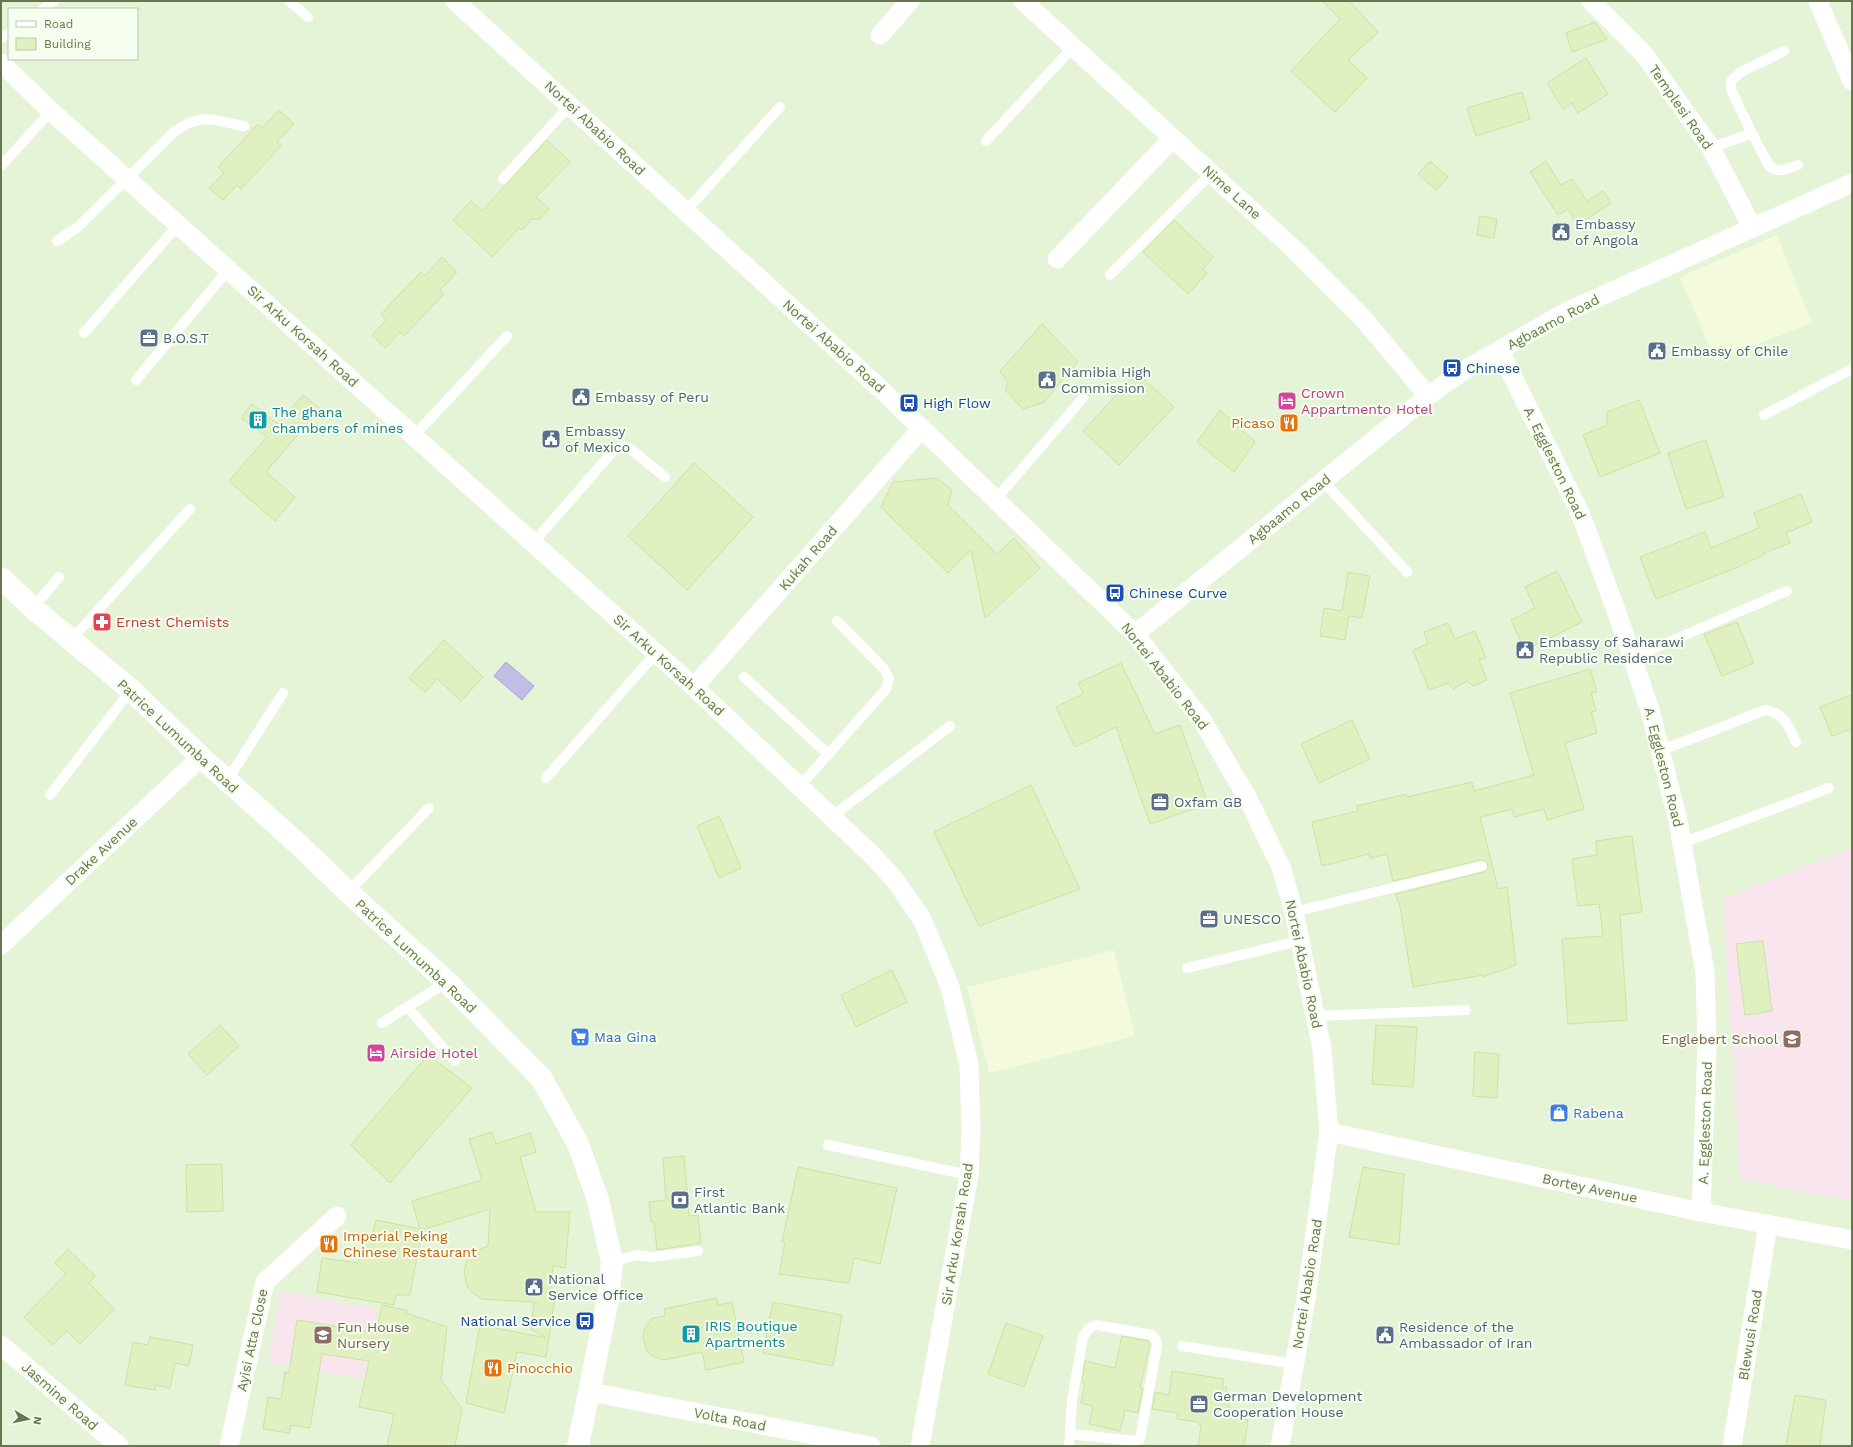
<svg xmlns="http://www.w3.org/2000/svg" width="1853" height="1447" font-family="'Work Sans',sans-serif">
<rect width="100%" height="100%" fill="#f1fce8"/>
<path fill="#e5f3d7" fill-rule="evenodd" d="M 1,1 L 1852,1 L 1852,1446 L 1,1446 ZM 9,9 L 137,9 L 137,59 L 9,59 Z"/>
<path fill="#f4fbdd" d="M 1777,235 L 1812,323 L 1715,360 L 1680,277 Z
M 1114,950 L 1135,1036 L 989,1073 L 967,987 Z"/>
<path fill="#f8e5ed" d="M 1852,848 L 1852,1201 L 1740,1179 L 1723,899 Z
M 281,1291 L 377,1309 L 365,1379 L 268,1362 Z"/>
<path fill="#c1bde5" stroke="#a9a4d6" d="M 506,662 L 534,686 L 522,700 L 494,676 Z"/>
<path fill="#e0f0c1" stroke="#cde2a2" d="M 1322,1 L 1349,1 L 1378,32 L 1348,60 L 1367,78 L 1335,112 L 1291,71 L 1340,19 Z
M 1595,22 L 1607,39 L 1572,52 L 1566,33 Z
M 1586,58 L 1608,94 L 1578,113 L 1572,103 L 1563,109 L 1547,83 Z
M 1522,92 L 1530,119 L 1476,136 L 1467,108 Z
M 279,110 L 294,124 L 277,142 L 281,146 L 241,189 L 237,185 L 223,200 L 209,188 L 224,173 L 218,167 L 258,124 L 262,128 Z
M 547,140 L 570,162 L 536,197 L 549,209 L 539,220 L 532,219 L 522,230 L 519,228 L 492,257 L 453,220 L 471,201 L 482,211 Z
M 1430,161 L 1448,177 L 1436,190 L 1418,174 Z
M 1546,161 L 1561,185 L 1572,179 L 1587,201 L 1603,191 L 1611,203 L 1578,225 L 1568,209 L 1558,215 L 1530,172 Z
M 1480,216 L 1497,219 L 1494,238 L 1477,235 Z
M 1174,220 L 1213,257 L 1203,269 L 1207,273 L 1188,294 L 1143,252 Z
M 442,257 L 457,272 L 440,290 L 444,294 L 404,336 L 400,332 L 385,348 L 372,335 L 386,320 L 381,314 L 421,272 L 425,276 Z
M 1042,324 L 1078,362 L 1043,403 L 1023,409 L 1005,390 L 1008,383 L 1000,371 Z
M 1137,373 L 1174,407 L 1119,465 L 1083,431 Z
M 303,395 L 320,409 L 266,472 L 295,497 L 275,521 L 229,481 L 267,437 L 241,418 L 252,404 L 278,424 Z
M 1639,400 L 1660,453 L 1600,477 L 1583,435 L 1607,425 L 1607,412 Z
M 1220,410 L 1255,442 L 1234,472 L 1197,442 Z
M 1706,440 L 1724,497 L 1686,509 L 1668,453 Z
M 694,463 L 753,517 L 687,590 L 628,536 Z
M 937,478 L 952,490 L 948,505 L 997,554 L 1014,538 L 1040,568 L 985,618 L 971,550 L 948,573 L 881,507 L 893,482 Z
M 1801,494 L 1812,522 L 1786,533 L 1790,543 L 1764,553 L 1765,554 L 1738,567 L 1656,599 L 1640,557 L 1705,532 L 1711,548 L 1759,528 L 1754,513 Z
M 1557,571 L 1582,622 L 1525,650 L 1511,620 L 1535,608 L 1525,587 Z
M 1348,572 L 1370,576 L 1362,618 L 1349,616 L 1345,640 L 1320,636 L 1324,608 L 1342,611 Z
M 1737,622 L 1754,663 L 1722,676 L 1704,634 Z
M 1448,623 L 1455,639 L 1475,631 L 1486,658 L 1479,660 L 1487,680 L 1473,686 L 1467,681 L 1453,689 L 1448,683 L 1429,690 L 1413,650 L 1428,644 L 1424,632 Z
M 444,640 L 483,677 L 461,701 L 437,679 L 425,692 L 409,678 Z
M 1121,663 L 1155,734 L 1180,725 L 1208,804 L 1150,824 L 1116,727 L 1075,747 L 1056,707 L 1083,694 L 1078,683 Z
M 1590,669 L 1597,692 L 1591,693 L 1596,711 L 1591,712 L 1597,733 L 1565,743 L 1584,809 L 1547,820 L 1544,809 L 1514,817 L 1512,809 L 1480,817 L 1498,889 L 1507,887 L 1516,965 L 1483,977 L 1483,975 L 1413,987 L 1399,901 L 1397,901 L 1396,894 L 1484,872 L 1488,868 L 1487,862 L 1480,860 L 1393,881 L 1387,854 L 1370,858 L 1369,854 L 1322,866 L 1312,822 L 1358,811 L 1357,806 L 1406,794 L 1407,797 L 1472,782 L 1474,791 L 1534,775 L 1510,693 Z
M 1852,695 L 1852,729 L 1832,736 L 1820,707 Z
M 1352,720 L 1370,759 L 1319,783 L 1301,744 Z
M 1031,785 L 1080,889 L 979,926 L 934,832 Z
M 719,816 L 741,868 L 719,878 L 697,826 Z
M 1632,836 L 1642,912 L 1620,915 L 1627,1020 L 1568,1024 L 1562,939 L 1603,936 L 1599,904 L 1578,906 L 1572,859 L 1597,855 L 1596,841 Z
M 1763,941 L 1772,1011 L 1745,1015 L 1736,944 Z
M 892,970 L 907,1002 L 856,1027 L 841,995 Z
M 220,1025 L 239,1046 L 207,1075 L 188,1054 Z
M 1376,1025 L 1417,1027 L 1413,1087 L 1372,1084 Z
M 1475,1052 L 1499,1054 L 1497,1098 L 1473,1096 Z
M 428,1055 L 472,1088 L 390,1183 L 351,1145 Z
M 492,1132 L 496,1144 L 530,1133 L 536,1152 L 520,1157 L 536,1212 L 570,1212 L 565,1268 L 553,1266 L 550,1297 L 555,1297 L 546,1357 L 517,1352 L 504,1413 L 466,1403 L 480,1325 L 546,1338 L 531,1329 L 534,1302 L 482,1299 L 472,1292 L 467,1286 L 464,1271 L 466,1263 L 470,1256 L 476,1251 L 488,1246 L 490,1209 L 422,1230 L 410,1295 L 396,1295 L 394,1305 L 317,1292 L 322,1258 L 358,1263 L 364,1233 L 372,1235 L 376,1220 L 420,1229 L 412,1201 L 482,1180 L 469,1139 Z
M 684,1156 L 689,1216 L 698,1215 L 701,1243 L 657,1250 L 654,1222 L 651,1222 L 649,1202 L 666,1200 L 663,1158 Z
M 222,1164 L 223,1211 L 187,1212 L 186,1165 Z
M 798,1167 L 897,1188 L 880,1264 L 854,1258 L 849,1283 L 779,1274 L 785,1243 L 782,1242 Z
M 1363,1167 L 1404,1174 L 1399,1245 L 1349,1237 Z
M 68,1249 L 95,1276 L 89,1283 L 114,1309 L 80,1344 L 67,1331 L 53,1345 L 24,1317 L 66,1274 L 55,1263 Z
M 716,1298 L 718,1305 L 732,1302 L 744,1362 L 706,1370 L 702,1352 L 664,1360 L 652,1356 L 647,1351 L 643,1338 L 644,1330 L 652,1318 L 665,1316 L 664,1309 Z
M 773,1302 L 842,1315 L 833,1366 L 763,1353 Z
M 382,1305 L 407,1310 L 406,1313 L 447,1327 L 441,1379 L 462,1409 L 455,1446 L 387,1446 L 394,1414 L 359,1407 L 369,1361 L 322,1354 L 310,1428 L 291,1425 L 289,1433 L 263,1429 L 268,1397 L 281,1399 L 285,1372 L 289,1373 L 297,1320 L 376,1333 Z
M 1006,1323 L 1043,1336 L 1024,1387 L 988,1374 Z
M 1122,1336 L 1148,1341 L 1150,1344 L 1140,1388 L 1143,1388 L 1138,1413 L 1125,1410 L 1120,1431 L 1089,1424 L 1093,1406 L 1081,1403 L 1085,1383 L 1082,1382 L 1085,1361 L 1115,1368 Z
M 150,1337 L 193,1345 L 189,1366 L 175,1363 L 170,1388 L 156,1385 L 155,1390 L 125,1385 L 133,1342 L 148,1345 Z
M 1172,1371 L 1224,1379 L 1222,1387 L 1227,1387 L 1225,1397 L 1231,1411 L 1243,1413 L 1242,1419 L 1248,1420 L 1244,1446 L 1198,1446 L 1201,1426 L 1199,1425 L 1199,1422 L 1177,1419 L 1178,1413 L 1152,1409 L 1155,1392 L 1169,1395 Z
M 1795,1395 L 1826,1400 L 1820,1446 L 1786,1446 Z"/>
<g fill="none" stroke-linecap="round" stroke-linejoin="round">
<path stroke="#fff" stroke-width="10" d="M 289,1 L 308,17
M 43,9 L 54,1
M 1,38 L 9,33
M 1752,133 L 1731,90 L 1731,81 L 1741,72 L 1784,51
M 986,141 L 1073,47
M 1711,148 L 1752,133 L 1769,166 C 1779,174 1787,169 1798,165
M 1,166 L 51,111
M 503,179 L 570,105
M 686,211 L 780,107
M 57,241 L 78,227 L 174,132 C 202,112 212,120 244,126
M 1110,275 L 1212,173
M 84,333 L 178,225
M 136,380 L 228,270
M 1764,415 L 1852,369
M 414,436 L 507,336
M 1323,481 L 1407,572
M 996,499 L 1083,398
M 533,543 L 615,449 L 623,446 L 629,448 L 665,477
M 33,608 L 59,577
M 71,640 L 190,509
M 1632,658 L 1787,591
M 744,677 L 828,754
M 1660,751 L 1765,710 C 1786,714 1787,725 1796,742
M 546,778 L 656,653
M 227,781 L 283,693
M 800,786 L 886,689 L 889,679 L 885,670 L 837,621
M 50,795 L 131,690
M 833,816 L 950,726
M 1682,843 L 1829,788
M 348,892 L 429,808
M 1294,912 L 1482,866
M 1187,968 L 1299,941
M 408,1008 L 455,1061
M 1316,1016 L 1466,1010
M 382,1023 L 447,982
M 828,1145 L 969,1175
M 612,1262 L 637,1255 L 652,1257 L 698,1251
M 1182,1346 L 1294,1364
M 1069,1446 L 1072,1400 L 1083,1337 L 1088,1329 L 1096,1325 L 1152,1335 L 1156,1340 L 1157,1346 L 1140,1439 L 1135,1441 L 1070,1434"/>
<path stroke="#fff" stroke-width="19" d="M 455,1 L 886,394 L 1135,634 L 1202,720 L 1248,799 L 1281,867 L 1294,912 L 1322,1049 L 1329,1132 L 1306,1299 L 1280,1446
M 1023,1 L 1296,251 L 1362,317 L 1428,396
M 1591,1 L 1644,54 L 1711,148 L 1752,227
M 1818,1 L 1852,81
M 880,35 L 910,1
M 1,63 L 51,111 L 694,687 L 872,855 L 895,880 L 922,919 L 950,987 L 969,1065 L 971,1129 L 969,1175 L 920,1446
M 1057,259 L 1172,139
M 1500,351 L 1581,515 L 1617,613 L 1650,710 L 1678,821 L 1705,972 L 1707,1045 L 1701,1212
M 1135,634 L 1428,396 L 1463,371 L 1566,312 L 1852,183
M 694,687 L 922,428
M 1,945 L 201,757
M 1329,1132 L 1701,1212 L 1852,1240
M 1,1345 L 119,1446
M 590,1392 L 871,1446
M 229,1446 L 265,1282 L 337,1216
M 1732,1446 L 1768,1225"/>
<path stroke="#fff" stroke-width="22" d="M 1,578 L 33,608 L 131,690 L 201,757 L 298,844 L 348,892 L 447,982 L 542,1079 L 578,1144 L 598,1200 L 612,1262 L 608,1299 L 578,1446"/>
</g>
<defs>
<symbol id="civic-square" viewBox="-11 -11 22 22"><rect x="-9" y="-9" width="18" height="18" rx="4" fill="#5c6f8a" stroke="#f6feef"/><path d="M-.6-6.5H3V-4.5H.6V-3L4-1V1h2V6H-6V1h2V-1L-.6-3ZM-1.2 2.5V6h2.4V2.5Z" fill="#fff"/></symbol>
<symbol id="office-square" viewBox="-11 -11 22 22"><rect x="-9" y="-9" width="18" height="18" rx="4" fill="#5c6f8a" stroke="#f6feef"/><path d="M-6-3h4V-5.5h4V-3h4V5H-6ZM-1-4.5V-3h2v-1.5ZM-6 0V1H6V0Z" fill="#fff"/></symbol>
<symbol id="bus-square" viewBox="-11 -11 22 22"><rect x="-9" y="-9" width="18" height="18" rx="4" fill="#1a4fb4" stroke="#f6feef"/><path d="M-5-6H5V4H4V6H2V4H-2V6H-4V4H-5ZM-3.5-4V0h7V-4ZM-3.5 1.2v1.5H-2V1.2ZM2 1.2v1.5H3.5V1.2Z" fill="#fff"/></symbol>
<symbol id="hotel-square" viewBox="-11 -11 22 22"><rect x="-9" y="-9" width="18" height="18" rx="4" fill="#d1479c" stroke="#f6feef"/><path d="M-6-4.5h1.5V1H6V5H4.5V3h-9V5H-6ZM-4 0a1.8 1.8 0 1 1 3.6 0ZM.5 0V-2.5h3Q6-2.5 6 0Z" fill="#fff"/></symbol>
<symbol id="building-square" viewBox="-11 -11 22 22"><rect x="-9" y="-9" width="18" height="18" rx="4" fill="#0f9aa8" stroke="#f6feef"/><path d="M-4-6H4V6H1V3H-1V6H-4ZM-2.5-4.3h1.7v1.8h-1.7ZM.8-4.3h1.7v1.8H.8ZM-2.5-1h1.7V.8h-1.7ZM.8-1h1.7V.8H.8Z" fill="#fff"/></symbol>
<symbol id="restaurant-square" viewBox="-11 -11 22 22"><rect x="-9" y="-9" width="18" height="18" rx="4" fill="#e8710a" stroke="#f6feef"/><path d="M-5-6h1v4h1v-4h1v4h1v-4h1v5L-1.5 .5V6h-2V.5L-5-1ZM5-6V6H3V1.5H1.5Q1.5-4 5-6Z" fill="#fff"/></symbol>
<symbol id="pharmacy-square" viewBox="-11 -11 22 22"><rect x="-9" y="-9" width="18" height="18" rx="4" fill="#e0444e" stroke="#f6feef"/><path d="M-2-6h4v4h4v4h-4v4h-4v-4h-4v-4h4Z" fill="#fff"/></symbol>
<symbol id="supermarket-square" viewBox="-11 -11 22 22"><rect x="-9" y="-9" width="18" height="18" rx="4" fill="#3f7fe0" stroke="#f6feef"/><path d="M-6-5.5h2.5l.6 2H6L4.5 2H-2.5L-4.4-4H-6ZM-1.5 3.2a1.3 1.3 0 1 0 .1 0ZM3 3.2a1.3 1.3 0 1 0 .1 0Z" fill="#fff"/></symbol>
<symbol id="school-square" viewBox="-11 -11 22 22"><rect x="-9" y="-9" width="18" height="18" rx="4" fill="#8d6e63" stroke="#f6feef"/><path d="M0-5L7-2L0 1L-7-2ZM-4 1L0 2.5L4 1V4Q0 6-4 4Z" fill="#fff"/></symbol>
<symbol id="shop-square" viewBox="-11 -11 22 22"><rect x="-9" y="-9" width="18" height="18" rx="4" fill="#3f7fe0" stroke="#f6feef"/><path d="M-5-2.5h2.3a2.7 3.5 0 0 1 5.4 0H5L5.5 6h-11ZM-1.5-2.5h3a1.5 2.3 0 0 0-3 0Z" fill="#fff"/></symbol>
<symbol id="bank-square" viewBox="-11 -11 22 22"><rect x="-9" y="-9" width="18" height="18" rx="4" fill="#5c6f8a" stroke="#f6feef"/><path d="M-6-4H6V4H-6ZM0-2.3a2.3 2.3 0 1 0 0 4.6a2.3 2.3 0 1 0 0-4.6Z" fill="#fff"/></symbol>
</defs>
<g fill-rule="evenodd">
<use href="#civic-square" x="1550" y="221" width="22" height="22"/>
<use href="#office-square" x="138" y="327" width="22" height="22"/>
<use href="#civic-square" x="1646" y="340" width="22" height="22"/>
<use href="#bus-square" x="1441" y="357" width="22" height="22"/>
<use href="#civic-square" x="1036" y="369" width="22" height="22"/>
<use href="#civic-square" x="570" y="386" width="22" height="22"/>
<use href="#hotel-square" x="1276" y="390" width="22" height="22"/>
<use href="#bus-square" x="898" y="392" width="22" height="22"/>
<use href="#building-square" x="247" y="409" width="22" height="22"/>
<use href="#restaurant-square" x="1278" y="412" width="22" height="22"/>
<use href="#civic-square" x="540" y="428" width="22" height="22"/>
<use href="#bus-square" x="1104" y="582" width="22" height="22"/>
<use href="#pharmacy-square" x="91" y="611" width="22" height="22"/>
<use href="#civic-square" x="1514" y="639" width="22" height="22"/>
<use href="#office-square" x="1149" y="791" width="22" height="22"/>
<use href="#office-square" x="1198" y="908" width="22" height="22"/>
<use href="#supermarket-square" x="569" y="1026" width="22" height="22"/>
<use href="#school-square" x="1781" y="1028" width="22" height="22"/>
<use href="#hotel-square" x="365" y="1042" width="22" height="22"/>
<use href="#shop-square" x="1548" y="1102" width="22" height="22"/>
<use href="#bank-square" x="669" y="1189" width="22" height="22"/>
<use href="#restaurant-square" x="318" y="1233" width="22" height="22"/>
<use href="#civic-square" x="523" y="1276" width="22" height="22"/>
<use href="#bus-square" x="574" y="1310" width="22" height="22"/>
<use href="#building-square" x="680" y="1323" width="22" height="22"/>
<use href="#school-square" x="312" y="1324" width="22" height="22"/>
<use href="#civic-square" x="1374" y="1324" width="22" height="22"/>
<use href="#restaurant-square" x="482" y="1357" width="22" height="22"/>
<use href="#office-square" x="1188" y="1393" width="22" height="22"/>
</g>
<g text-anchor="middle" dominant-baseline="central" stroke-width="4" stroke-linejoin="round" paint-order="stroke">
<g font-size="14" fill="#69754d" stroke="#f6feef">
<text transform="translate(1681 107) rotate(55)">Templesi Road</text>
<text transform="translate(595 128) rotate(43)">Nortei Ababio Road</text>
<text transform="translate(1232 192) rotate(42)">Nime Lane</text>
<text transform="translate(1553 322) rotate(-28)">Agbaamo Road</text>
<text transform="translate(303 336) rotate(42)">Sir Arku Korsah Road</text>
<text transform="translate(834 346) rotate(42)">Nortei Ababio Road</text>
<text transform="translate(1555 463) rotate(64)">A. Eggleston Road</text>
<text transform="translate(1289 509) rotate(-39)">Agbaamo Road</text>
<text transform="translate(808 558) rotate(-49)">Kukah Road</text>
<text transform="translate(669 665) rotate(42)">Sir Arku Korsah Road</text>
<text transform="translate(1165 676) rotate(52)">Nortei Ababio Road</text>
<text transform="translate(178 736) rotate(43)">Patrice Lumumba Road</text>
<text transform="translate(1664 767) rotate(76)">A. Eggleston Road</text>
<text transform="translate(101 851) rotate(-43)">Drake Avenue</text>
<text transform="translate(416 956) rotate(43)">Patrice Lumumba Road</text>
<text transform="translate(1304 964) rotate(78)">Nortei Ababio Road</text>
<text transform="translate(1705 1123) rotate(-88)">A. Eggleston Road</text>
<text transform="translate(1590 1188) rotate(12)">Bortey Avenue</text>
<text transform="translate(957 1234) rotate(-81)">Sir Arku Korsah Road</text>
<text transform="translate(1307 1284) rotate(-81)">Nortei Ababio Road</text>
<text transform="translate(1750 1335) rotate(-81)">Blewusi Road</text>
<text transform="translate(252 1340) rotate(-78)">Ayisi Atta Close</text>
<text transform="translate(60 1396) rotate(41)">Jasmine Road</text>
<text transform="translate(730 1419) rotate(11)">Volta Road</text>
</g>
<g font-size="14" fill="#4e5e75" stroke="#f6feef" text-anchor="start">
<text x="1575" y="224">Embassy<tspan x="1575" dy="16">of Angola</tspan></text>
<text x="163" y="338">B.O.S.T</text>
<text x="1671" y="351">Embassy of Chile</text>
<text x="1061" y="372">Namibia High<tspan x="1061" dy="16">Commission</tspan></text>
<text x="595" y="397">Embassy of Peru</text>
<text x="565" y="431">Embassy<tspan x="565" dy="16">of Mexico</tspan></text>
<text x="1539" y="642">Embassy of Saharawi<tspan x="1539" dy="16">Republic Residence</tspan></text>
<text x="1174" y="802">Oxfam GB</text>
<text x="1223" y="919">UNESCO</text>
<text x="694" y="1192">First<tspan x="694" dy="16">Atlantic Bank</tspan></text>
<text x="548" y="1279">National<tspan x="548" dy="16">Service Office</tspan></text>
<text x="1399" y="1327">Residence of the<tspan x="1399" dy="16">Ambassador of Iran</tspan></text>
<text x="1213" y="1396">German Development<tspan x="1213" dy="16">Cooperation House</tspan></text>
</g>
<g font-size="14" fill="#164399" stroke="#f6feef" text-anchor="start">
<text x="1466" y="368">Chinese</text>
<text x="923" y="403">High Flow</text>
<text x="1129" y="593">Chinese Curve</text>
<text x="571" y="1321" text-anchor="end">National Service</text>
</g>
<g font-size="14" fill="#b23c85" stroke="#f6feef" text-anchor="start">
<text x="1301" y="393">Crown<tspan x="1301" dy="16">Appartmento Hotel</tspan></text>
<text x="390" y="1053">Airside Hotel</text>
</g>
<g font-size="14" fill="#0d838f" stroke="#f6feef" text-anchor="start">
<text x="272" y="412">The ghana<tspan x="272" dy="16">chambers of mines</tspan></text>
<text x="705" y="1326">IRIS Boutique<tspan x="705" dy="16">Apartments</tspan></text>
</g>
<g font-size="14" fill="#c56008" stroke="#f6feef" text-anchor="start">
<text x="1275" y="423" text-anchor="end">Picaso</text>
<text x="343" y="1236">Imperial Peking<tspan x="343" dy="16">Chinese Restaurant</tspan></text>
<text x="507" y="1368">Pinocchio</text>
</g>
<g font-size="14" fill="#be3a42" stroke="#f6feef" text-anchor="start">
<text x="116" y="622">Ernest Chemists</text>
</g>
<g font-size="14" fill="#366cbe" stroke="#f6feef" text-anchor="start">
<text x="594" y="1037">Maa Gina</text>
<text x="1573" y="1113">Rabena</text>
</g>
<g font-size="14" fill="#785e54" stroke="#f6feef" text-anchor="end">
<text x="1778" y="1039">Englebert School</text>
<text x="337" y="1327" text-anchor="start">Fun House<tspan x="337" dy="16">Nursery</tspan></text>
</g>
</g>
<rect width="1853" height="1447" fill="none" stroke="#69754d" stroke-width="4"/>
<rect x="8" y="8" width="130" height="52" fill="#f6feef" stroke="#bec7ae"/>
<rect x="16" y="21" width="20" height="6" fill="#ffffff" stroke="#bec7ae"/>
<text x="44" y="28" font-size="12" fill="#69754d">Road</text>
<rect x="16" y="38" width="20" height="12" fill="#e0f0c1" stroke="#bec7ae"/>
<text x="44" y="48" font-size="12" fill="#69754d">Building</text>
<g transform="translate(28 1419) rotate(99)" stroke="#f6feef" stroke-width="3" paint-order="stroke">
<path d="M0-3L7 15L0 10L-7 15Z" fill="#69754d"/>
<text y="-6" font-size="11" font-weight="bold" text-anchor="middle" fill="#69754d">N</text>
</g>
</svg>
